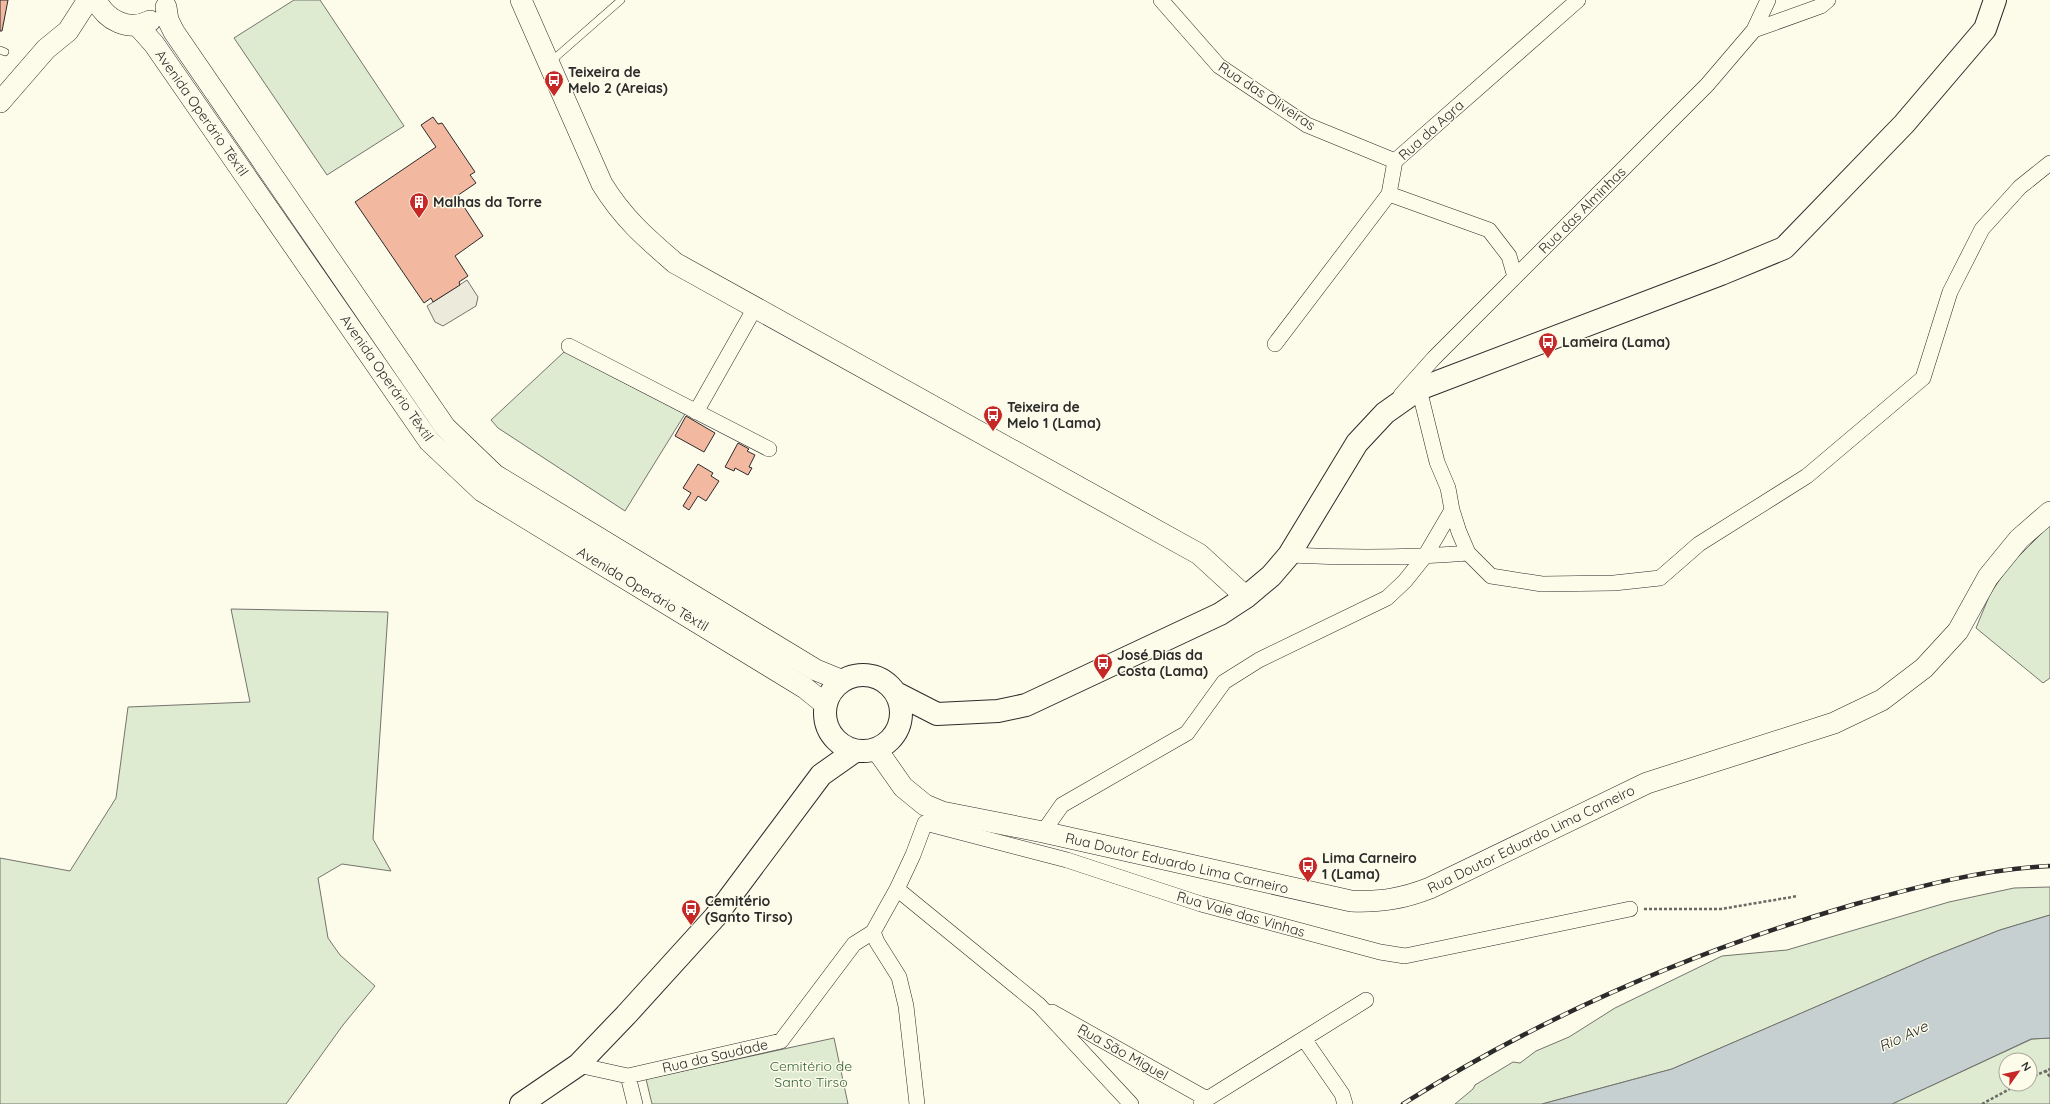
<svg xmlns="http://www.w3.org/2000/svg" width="2050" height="1104" font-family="Quicksand,sans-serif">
<rect width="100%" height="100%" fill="#fdfbea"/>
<path fill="#deebd1" stroke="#74746e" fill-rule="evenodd" d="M 294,0 L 320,0 L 404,126 L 327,175 L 234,38 Z
M 564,352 L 685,414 L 625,511 L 498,428 L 491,420 Z
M 2050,525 L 2050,678 L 2043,683 L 1976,628 L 1990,594 L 2009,566 Z
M 231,609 L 388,612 L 373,839 L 391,871 L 342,864 L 318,878 L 328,938 L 340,955 L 375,986 L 343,1025 L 286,1104 L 0,1104 L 0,858 L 70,871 L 116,798 L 128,707 L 250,702 Z
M 2050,887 L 2050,915 L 2000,930 L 1931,957 L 1672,1069 L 1542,1104 L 1455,1104 L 1473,1089 L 1475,1085 L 1513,1062 L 1520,1063 L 1536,1051 L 1569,1037 L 1615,1008 L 1722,956 L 1787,950 L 1949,902 L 2014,888 Z
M 834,1038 L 848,1104 L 652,1104 L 646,1079 Z
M 2050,1038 L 2050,1104 L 1892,1104 L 2032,1039 ZM 2006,1060 L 2030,1060 L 2030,1084 L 2006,1084 Z"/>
<path fill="#eceadb" stroke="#74746e" d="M 467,280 L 478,297 L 476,306 L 443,326 L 435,322 L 427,306 Z"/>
<path fill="#c7d0d0" stroke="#74746e" d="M 2050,915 L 2050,1038 L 2031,1039 L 1892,1104 L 1542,1104 L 1672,1069 L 1931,957 L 2000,930 Z"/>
<path fill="#f2b8a0" stroke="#2b2b2b" d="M 0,0 L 8,0 L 2,31 L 0,31 Z
M 433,117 L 438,124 L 442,123 L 475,172 L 470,175 L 476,183 L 457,196 L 483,236 L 455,256 L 468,276 L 459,282 L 460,285 L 433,302 L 431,298 L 424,303 L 355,202 L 436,147 L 421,125 Z
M 686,416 L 715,433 L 704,452 L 675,436 Z
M 738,443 L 749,449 L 747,451 L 755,455 L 749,467 L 752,468 L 748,475 L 735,468 L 734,471 L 725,467 Z
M 698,464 L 713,473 L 711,476 L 719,481 L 706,501 L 698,496 L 689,510 L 683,506 L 691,493 L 683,488 Z"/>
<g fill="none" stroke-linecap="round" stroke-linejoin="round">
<defs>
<path id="lane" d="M 0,50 L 5,52
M 549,61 L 556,57 L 621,0"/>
<path id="street" d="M 1161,0 L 1219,66 L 1307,125 L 1395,161
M 1754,30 L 1821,6 L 1828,0
M 1389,194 L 1489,230 L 1509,256 L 1515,277
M 1275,344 L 1389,194 L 1395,161 L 1578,0
M 569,346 L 769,449
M 1419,389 L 1437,462 L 1448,488 L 1452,510 L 1459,532 L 1468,553
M 1401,395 L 1434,358 L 1707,85 L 1754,30 L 1768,0
M 696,412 L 756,306
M 1289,555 C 1349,558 1408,558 1468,553 L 1491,576 L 1542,584 L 1614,583 L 1660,578 L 1699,544 L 1807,476 L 1923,378 L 1950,292 L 1982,229 L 2020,187 L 2050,163
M 1043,832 L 1062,805 L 1187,733 L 1224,682 L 1259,660 L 1387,598 L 1405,581 L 1425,556 L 1452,510
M 897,889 L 1039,1005 L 1131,1104
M 873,932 L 877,942 L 899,977 L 906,1006 L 917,1104
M 1052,1012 L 1207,1099
M 1304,1039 L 1342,1094 L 1345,1104
M 578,1065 L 628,1076 L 781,1041 L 854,944 L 873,932 L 897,889 L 913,855 L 925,823 L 1067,860 L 1201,904 L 1380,952 L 1405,956 L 1630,909
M 628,1076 L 635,1104
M 1201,1104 L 1207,1099 L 1366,1000"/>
<path id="secondary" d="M 96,0 C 106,20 128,32 150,21
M 521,0 L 602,184 C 623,218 645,237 675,263 L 1199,554 L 1246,597
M 166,7 L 168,20 L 174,32 L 445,427 L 495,475 L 816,670 L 843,681
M 137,25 L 154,44 L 429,441 L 482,491 L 805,688 L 826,705
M 0,102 L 46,49 L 68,31 L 88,0
M 877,750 L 903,787 L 925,805 L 942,812 L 1043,832 L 1351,901 C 1381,902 1402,899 1430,888 L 1647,783 L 1834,723 L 1882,700 L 1924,668 L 1958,631 L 1988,577 L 2019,539 L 2050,512"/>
<path id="primary" d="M825 713a38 38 0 1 1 76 0a38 38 0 1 1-76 0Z
M 896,693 L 937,714 L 998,711 L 1026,705 L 1220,614 L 1246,597 L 1271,576 L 1289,555 L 1357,443 L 1385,413 L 1419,389 L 1721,274 L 1784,248 L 1904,124 L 1985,29 L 1995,0
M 521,1104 L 578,1065 L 626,1015 L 715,917 L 821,775 L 855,751"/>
</defs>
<use href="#lane" stroke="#2b2b2b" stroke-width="8"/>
<use href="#street" stroke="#2b2b2b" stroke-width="16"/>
<use href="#secondary" stroke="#2b2b2b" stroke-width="22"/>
<use href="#primary" stroke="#2b2b2b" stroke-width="24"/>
<path stroke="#6a6964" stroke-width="2.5" stroke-dasharray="3 2" stroke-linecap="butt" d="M 1644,909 L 1721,909 L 1798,896
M 2045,1070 L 2050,1077
M 2030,1078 L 2050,1069
M 1982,1104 L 2019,1084"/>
<use href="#lane" stroke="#fdfbea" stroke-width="7"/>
<use href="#street" stroke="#fdfbea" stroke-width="15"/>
<use href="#secondary" stroke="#fdfbea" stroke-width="21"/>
<use href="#primary" stroke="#fdfbea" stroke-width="22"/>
<defs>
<path id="rail" d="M 1403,1104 C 1542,1016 1694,951 1852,905 C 1916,887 1983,869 2050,866"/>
</defs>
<use href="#rail" stroke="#2b2b2b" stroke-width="4.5"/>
<use href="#rail" stroke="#fdfbea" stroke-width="3" stroke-dasharray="9" stroke-linecap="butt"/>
</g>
<defs>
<symbol id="bus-pin" viewBox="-11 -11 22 30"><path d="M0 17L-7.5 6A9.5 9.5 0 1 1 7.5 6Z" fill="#c62828" stroke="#fdfbea"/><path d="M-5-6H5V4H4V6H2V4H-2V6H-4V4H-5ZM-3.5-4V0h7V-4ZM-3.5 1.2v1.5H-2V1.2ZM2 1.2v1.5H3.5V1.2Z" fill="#fff"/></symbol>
<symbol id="building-pin" viewBox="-11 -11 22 30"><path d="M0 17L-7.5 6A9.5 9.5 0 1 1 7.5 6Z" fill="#c62828" stroke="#fdfbea"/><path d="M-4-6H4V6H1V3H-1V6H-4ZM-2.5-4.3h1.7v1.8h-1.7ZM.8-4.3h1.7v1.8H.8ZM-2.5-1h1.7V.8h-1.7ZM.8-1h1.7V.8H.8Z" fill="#fff"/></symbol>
</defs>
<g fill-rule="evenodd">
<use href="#bus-pin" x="543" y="69" width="22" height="30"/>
<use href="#building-pin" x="408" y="191" width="22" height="30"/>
<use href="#bus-pin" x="1537" y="331" width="22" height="30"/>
<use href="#bus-pin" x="982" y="404" width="22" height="30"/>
<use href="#bus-pin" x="1092" y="652" width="22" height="30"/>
<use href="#bus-pin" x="1297" y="855" width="22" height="30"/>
<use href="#bus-pin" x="680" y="898" width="22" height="30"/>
</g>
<g text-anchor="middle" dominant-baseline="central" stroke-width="3" stroke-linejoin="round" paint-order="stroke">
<g font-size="14" font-weight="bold" fill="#2b2b2b" stroke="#fdfbea" text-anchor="start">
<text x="568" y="72">Teixeira de<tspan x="568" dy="16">Melo 2 (Areias)</tspan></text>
<text x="433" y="202">Malhas da Torre</text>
<text x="1562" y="342">Lameira (Lama)</text>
<text x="1007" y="407">Teixeira de<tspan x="1007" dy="16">Melo 1 (Lama)</tspan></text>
<text x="1117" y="655">José Dias da<tspan x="1117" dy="16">Costa (Lama)</tspan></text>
<text x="1322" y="858">Lima Carneiro<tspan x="1322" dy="16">1 (Lama)</tspan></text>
<text x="705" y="901">Cemitério<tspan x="705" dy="16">(Santo Tirso)</tspan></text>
</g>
<g font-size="14" fill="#2b2b2b" stroke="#fdfbea">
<text transform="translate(1267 96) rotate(33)">Rua das Oliveiras</text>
<text transform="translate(202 113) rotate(55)">Avenida Operário Têxtil</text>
<text transform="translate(1431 130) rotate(-42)">Rua da Agra</text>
<text transform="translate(1582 210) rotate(-45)">Rua das Alminhas</text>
<text transform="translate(387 378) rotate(55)">Avenida Operário Têxtil</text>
<text transform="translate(643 589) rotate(31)">Avenida Operário Têxtil</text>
<text transform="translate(1531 839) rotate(-26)">Rua Doutor Eduardo Lima Carneiro</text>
<text transform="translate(1177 863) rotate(13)">Rua Doutor Eduardo Lima Carneiro</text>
<text transform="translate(1241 914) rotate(16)">Rua Vale das Vinhas</text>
<text transform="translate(1123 1052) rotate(29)">Rua São Miguel</text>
<text transform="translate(715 1056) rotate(-13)">Rua da Saudade</text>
</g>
<g font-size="14" fill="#34623c" stroke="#fdfbea">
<text x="811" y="1066">Cemitério de<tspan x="811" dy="16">Santo Tirso</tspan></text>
</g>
<g font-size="15" font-style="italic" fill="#2b2b2b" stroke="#fdfbea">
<text transform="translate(1903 1036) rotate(-25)">Rio Ave</text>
</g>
</g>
<g transform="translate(2018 1072) rotate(57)"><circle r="19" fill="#fdfbea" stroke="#a9a89e"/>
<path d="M0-3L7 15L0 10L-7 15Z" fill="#c62828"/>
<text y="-6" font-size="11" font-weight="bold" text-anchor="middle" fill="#2b2b2b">N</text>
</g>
</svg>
